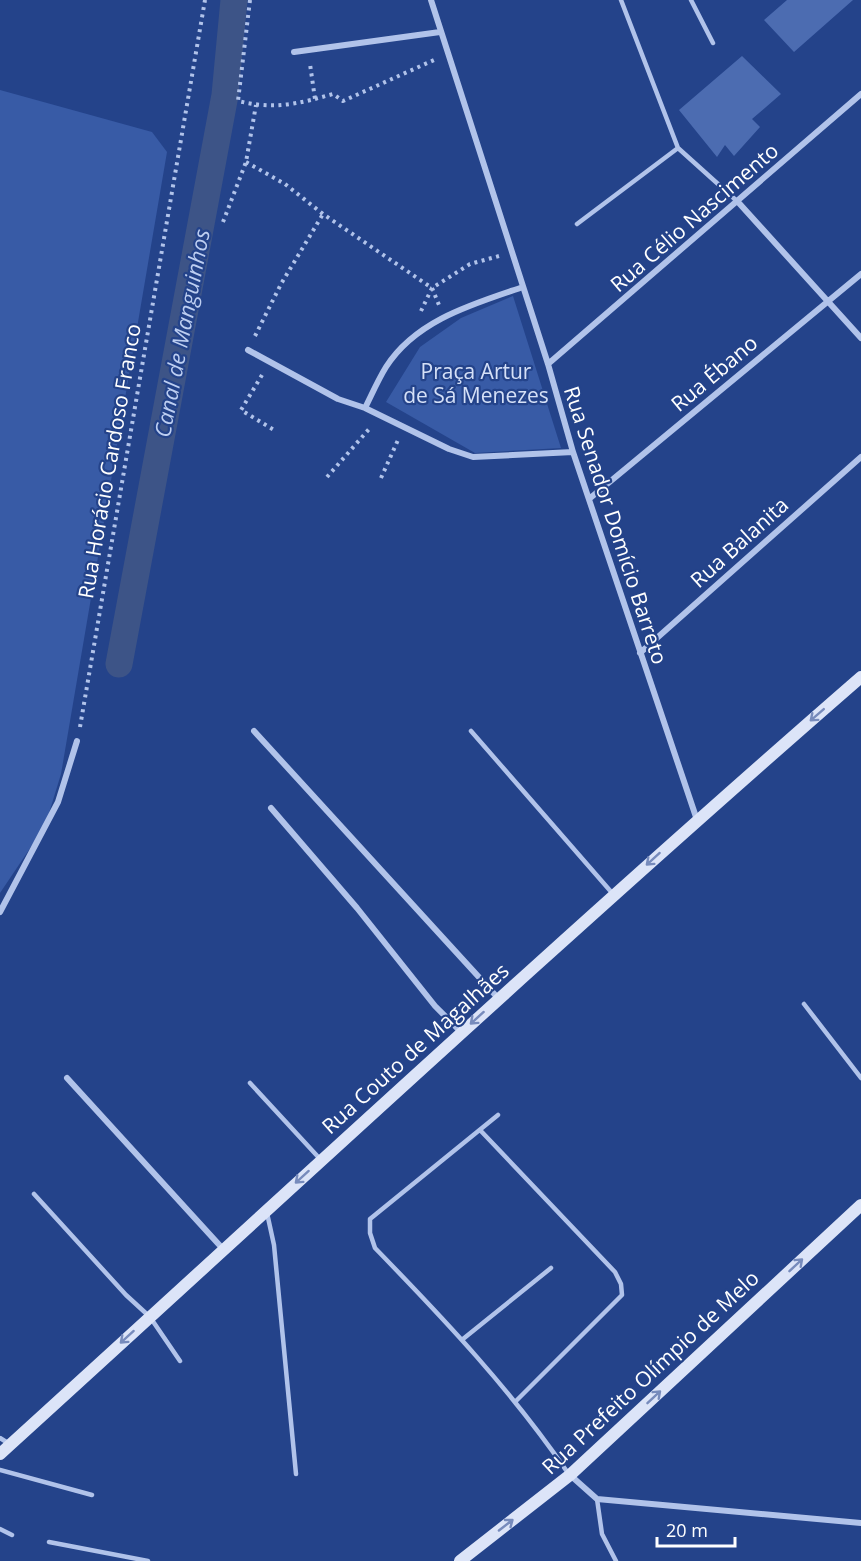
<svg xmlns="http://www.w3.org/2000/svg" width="861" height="1561" font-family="'Open Sans',sans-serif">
<rect width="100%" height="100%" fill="#24438a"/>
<path fill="#385ba6" d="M 0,90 L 152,132 L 167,152 L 61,774 L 45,826 L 0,893 Z
M 513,296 L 561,448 L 475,453 L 386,402 L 420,347 L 461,318 Z"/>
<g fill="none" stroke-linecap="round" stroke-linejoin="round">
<path stroke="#3d5487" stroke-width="27" d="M 119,664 L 225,95 L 234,0"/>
</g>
<path fill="#4c6cb1" d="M 787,0 L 853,0 L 794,52 L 764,20 Z
M 742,56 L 781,94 L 752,119 L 760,127 L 734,156 L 725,145 L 717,157 L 679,110 Z"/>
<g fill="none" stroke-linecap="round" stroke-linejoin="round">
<path stroke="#b1c3ea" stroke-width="4" stroke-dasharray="3 4.5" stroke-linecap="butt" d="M 250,0 L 238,101 C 267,108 287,106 315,99 L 310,64
M 315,99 L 333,94 L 343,101 L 434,60
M 246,162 L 285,184 L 323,214 L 432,288 L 439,305
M 223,222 L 246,162 L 256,105
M 421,311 L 432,288 L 470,264 L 499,256
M 255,336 L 281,284 L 323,214
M 262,375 L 241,410 L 274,430
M 327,477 L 370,428
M 381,478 L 398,440
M 80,727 L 205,0"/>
<path stroke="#b1c3ea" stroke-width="4.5" d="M 621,0 L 678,148 L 738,202
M 691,0 L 713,43
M 577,224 L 678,148
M 471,731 L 613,894
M 804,1004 L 861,1078
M 250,1083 L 321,1160
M 498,1115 L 370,1219 L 370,1233 L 375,1248 C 445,1320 511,1390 568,1473
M 480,1130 L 615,1272 L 621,1284 L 622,1295 L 515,1402
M 34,1194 L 126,1295 L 150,1317 L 180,1361
M 267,1213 L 274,1245 L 296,1474
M 463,1339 L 551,1268
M 0,1438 L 8,1443
M 0,1470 L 92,1495
M 597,1499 L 602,1534 L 616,1561
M 0,1529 L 12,1535
M 49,1542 L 148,1561"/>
<path stroke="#b1c3ea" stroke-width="6" d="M 431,0 L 548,364 L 573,452 L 697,820
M 294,52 L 440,32
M 738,202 L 861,338
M 523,287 C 473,304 416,320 386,367 C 378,380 372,394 365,408 L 449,449 L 473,457 L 573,452
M 248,350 L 338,399 L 365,408
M 548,364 L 861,94
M 589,499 L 861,274
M 640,653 L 861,457
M 254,731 L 498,998
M 271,808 L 357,908 L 435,1006 L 461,1032
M 0,912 L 58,802 L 77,741
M 67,1078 L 223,1249
M 570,1475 L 597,1499 L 861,1523"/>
<path stroke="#dce4f8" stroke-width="12" d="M 0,1454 C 286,1194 569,931 861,677
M 460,1561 L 570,1475 L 861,1205"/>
</g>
<defs><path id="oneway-shaft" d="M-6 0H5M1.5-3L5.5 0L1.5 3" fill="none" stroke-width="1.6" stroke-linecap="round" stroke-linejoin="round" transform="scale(1.5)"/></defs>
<g stroke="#778bbc">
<use href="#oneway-shaft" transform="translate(817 715) rotate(139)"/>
<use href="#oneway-shaft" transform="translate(653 859) rotate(138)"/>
<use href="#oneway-shaft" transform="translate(477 1018) rotate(138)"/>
<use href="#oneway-shaft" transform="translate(302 1177) rotate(138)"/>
<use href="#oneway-shaft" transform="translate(796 1265) rotate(-43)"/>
<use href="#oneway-shaft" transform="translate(127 1337) rotate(138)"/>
<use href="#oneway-shaft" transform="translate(654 1397) rotate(-43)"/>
<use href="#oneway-shaft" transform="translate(506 1525) rotate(-38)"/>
</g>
<g text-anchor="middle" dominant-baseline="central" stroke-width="4.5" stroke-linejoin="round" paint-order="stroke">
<g font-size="21" fill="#fff" stroke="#24438a">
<text transform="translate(694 217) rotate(-41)">Rua Célio Nascimento</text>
<text transform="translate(714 373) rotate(-40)">Rua Ébano</text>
<text transform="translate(109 461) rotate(-80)">Rua Horácio Cardoso Franco</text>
<text transform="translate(616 525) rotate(72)">Rua Senador Domício Barreto</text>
<text transform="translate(739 542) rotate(-42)">Rua Balanita</text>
<text transform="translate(415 1048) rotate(-42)">Rua Couto de Magalhães</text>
<text transform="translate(650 1372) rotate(-43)">Rua Prefeito Olímpio de Melo</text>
</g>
<g font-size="21" fill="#d5e0f7" stroke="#24438a">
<text x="476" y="371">Praça Artur<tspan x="476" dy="24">de Sá Menezes</tspan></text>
</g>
<g font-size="22" font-style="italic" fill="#bdcef1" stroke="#24438a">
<text transform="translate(181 333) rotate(-79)">Canal de Manguinhos</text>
</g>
</g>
<path d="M657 1537v9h78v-9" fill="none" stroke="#ffffff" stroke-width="3"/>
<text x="666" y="1537" font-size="18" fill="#ffffff" stroke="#24438a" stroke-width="4.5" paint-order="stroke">20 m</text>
</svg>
